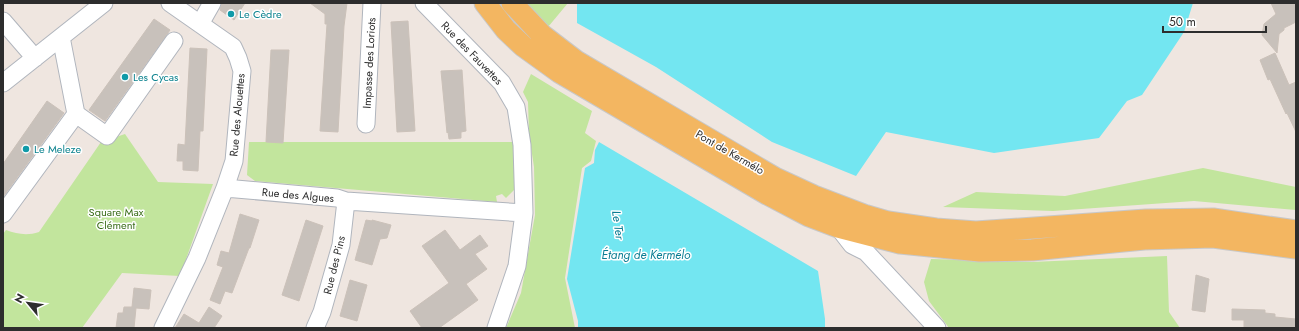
<svg xmlns="http://www.w3.org/2000/svg" width="1299" height="331" font-family="Jost,sans-serif">
<rect width="100%" height="100%" fill="#efe6e0"/>
<path fill="#c2e59d" d="M 524,3 L 568,3 L 548,27 Z
M 531,74 L 592,111 L 585,133 L 596,141 L 591,161 L 582,168 L 565,278 L 575,328 L 506,328 L 521,293 L 535,215 L 534,167 L 529,134 L 528,102 L 523,92 Z
M 125,134 L 158,182 L 213,184 L 180,276 L 122,273 L 82,328 L 3,328 L 3,234 L 6,230 C 17,234 27,236 39,232 L 101,142 Z
M 249,142 L 514,142 L 517,174 L 514,190 L 506,198 L 502,194 L 496,196 L 497,202 L 255,181 L 247,175 Z
M 1203,168 L 1296,187 L 1296,210 L 1194,201 L 1053,211 L 943,207 L 976,192 L 1065,196 Z
M 1167,256 L 1169,312 L 1180,328 L 949,328 L 929,301 L 924,282 L 931,259 L 1032,262 Z"/>
<path fill="#73e6f1" d="M 577,3 L 1193,3 L 1184,32 L 1142,95 L 1127,101 L 1099,138 L 994,153 L 886,132 L 856,176 L 772,142 L 656,67 L 577,23 Z
M 599,142 L 818,271 L 825,319 L 825,328 L 578,328 L 578,321 L 567,279 L 585,168 L 594,163 L 595,150 Z"/>
<path fill="#c8c1bb" stroke="#cbc1b9" d="M 222,3 L 245,3 L 234,20 L 220,10 Z
M 310,3 L 347,3 L 344,26 L 338,132 L 320,131 L 327,24 L 325,24 L 325,14 Z
M 1271,3 L 1296,3 L 1296,22 L 1284,28 L 1284,30 L 1279,34 L 1277,53 L 1262,35 L 1264,24 L 1276,14 Z
M 154,19 L 170,30 L 105,121 L 89,110 Z
M 408,21 L 415,131 L 397,132 L 391,22 Z
M 190,48 L 207,49 L 203,131 L 200,131 L 198,171 L 183,170 L 183,161 L 177,161 L 178,144 L 185,145 Z
M 271,50 L 289,50 L 283,143 L 266,142 Z
M 1275,53 L 1289,85 L 1296,82 L 1296,132 L 1287,113 L 1286,114 L 1270,79 L 1268,80 L 1260,60 Z
M 462,70 L 466,131 L 461,132 L 461,138 L 449,139 L 448,132 L 447,133 L 441,71 Z
M 47,101 L 64,113 L 3,197 L 3,164 Z
M 240,214 L 259,220 L 250,248 L 249,248 L 232,293 L 225,291 L 220,304 L 210,300 L 223,267 L 217,265 L 221,251 L 229,253 Z
M 306,220 L 323,226 L 299,301 L 282,295 Z
M 366,220 L 372,221 L 372,220 L 391,225 L 387,238 L 380,239 L 372,265 L 355,260 Z
M 445,230 L 460,250 L 480,235 L 488,246 L 475,254 L 487,269 L 466,284 L 478,300 L 439,328 L 422,328 L 410,311 L 449,283 L 422,246 Z
M 1196,275 L 1209,279 L 1205,312 L 1192,310 Z
M 350,280 L 367,285 L 357,321 L 340,316 Z
M 134,288 L 151,290 L 149,309 L 136,308 L 134,328 L 116,328 L 118,313 L 123,313 L 124,307 L 132,307 Z
M 209,307 L 222,316 L 214,328 L 175,328 L 184,314 L 199,323 Z
M 1232,309 L 1265,310 L 1265,313 L 1275,314 L 1275,317 L 1296,319 L 1296,328 L 1244,328 L 1244,320 L 1232,320 Z"/>
<g fill="none" stroke-linecap="round" stroke-linejoin="round">
<defs>
<path id="minor" d="M 170,3 L 233,47 L 238,58 L 242,71 L 234,161 L 225,188
M 424,3 L 502,83 L 516,107 L 522,145 L 524,213 L 517,266 L 496,328
M 3,21 L 35,58
M 200,24 L 212,3
M 3,83 L 104,3
M 76,114 L 107,136 L 174,41
M 366,124 L 372,3
M 3,214 L 76,114 L 61,37
M 838,227 L 852,245 L 866,252 L 937,328
M 163,328 L 197,258 L 225,188 L 337,198 L 346,201 L 524,213
M 315,328 L 322,312 L 341,245 L 346,201"/>
<path id="major" d="M 485,3 L 506,30 L 523,46 L 559,72 L 767,194 L 809,216 L 838,227 L 900,243 L 980,251 L 1032,250 L 1144,239 L 1213,237 L 1296,248
M 512,3 L 542,35 L 576,61 L 775,178 L 814,196 L 864,215 L 888,222 L 936,229 L 976,232 L 1146,220 L 1213,219 L 1296,231"/>
</defs>
<use href="#minor" stroke="#b0b5bd" stroke-width="19"/>
<use href="#major" stroke="#c8c8c8" stroke-width="23"/>
<use href="#minor" stroke="#fff" stroke-width="17"/>
<use href="#major" stroke="#f3b661" stroke-width="21"/>
</g>
<g fill="#0f9aa8" stroke="#fff" stroke-width="1.5">
<circle cx="231" cy="14" r="4"/>
<circle cx="125" cy="77" r="4"/>
<circle cx="26" cy="149" r="4"/>
</g>
<g text-anchor="middle" dominant-baseline="central" stroke-width="3" stroke-linejoin="round" paint-order="stroke">
<g font-size="11" fill="#0d838f" stroke="#fff" text-anchor="start">
<text x="239" y="14">Le Cèdre</text>
<text x="133" y="77">Les Cycas</text>
<text x="34" y="149">Le Meleze</text>
</g>
<g font-size="11" fill="#2d2d2d" stroke="#fff">
<text transform="translate(472 53) rotate(46)">Rue des Fauvettes</text>
<text transform="translate(369 63) rotate(-87)">Impasse des Loriots</text>
<text transform="translate(237 115) rotate(-85)">Rue des Alouettes</text>
<text transform="translate(730 152) rotate(30)">Pont de Kermélo</text>
<text transform="translate(298 195) rotate(5)">Rue des Algues</text>
<text transform="translate(334 265) rotate(-76)">Rue des Pins</text>
</g>
<g font-size="11" fill="#3b6d1a" stroke="#fff">
<text x="116" y="212">Square Max<tspan x="116" dy="13">Clément</tspan></text>
</g>
<g font-size="12" font-style="italic" fill="#0c7e94" stroke="#fff">
<text transform="translate(618 225) rotate(82)">Le Ter</text>
<text x="646" y="255">Étang de Kermélo</text>
</g>
</g>
<rect width="1299" height="331" fill="none" stroke="#2d2d2d" stroke-width="8"/>
<g transform="translate(28 303) rotate(299)" stroke="#ffffff" stroke-width="3" paint-order="stroke">
<path d="M0-3L7 15L0 10L-7 15Z" fill="#2d2d2d"/>
<text y="-6" font-size="11" font-weight="bold" text-anchor="middle" fill="#2d2d2d">N</text>
</g>
<path d="M1163 26v6h103v-6" fill="none" stroke="#2d2d2d" stroke-width="2"/>
<text x="1169" y="26" font-size="12" fill="#2d2d2d" stroke="#ffffff" stroke-width="3" paint-order="stroke">50 m</text>
</svg>
